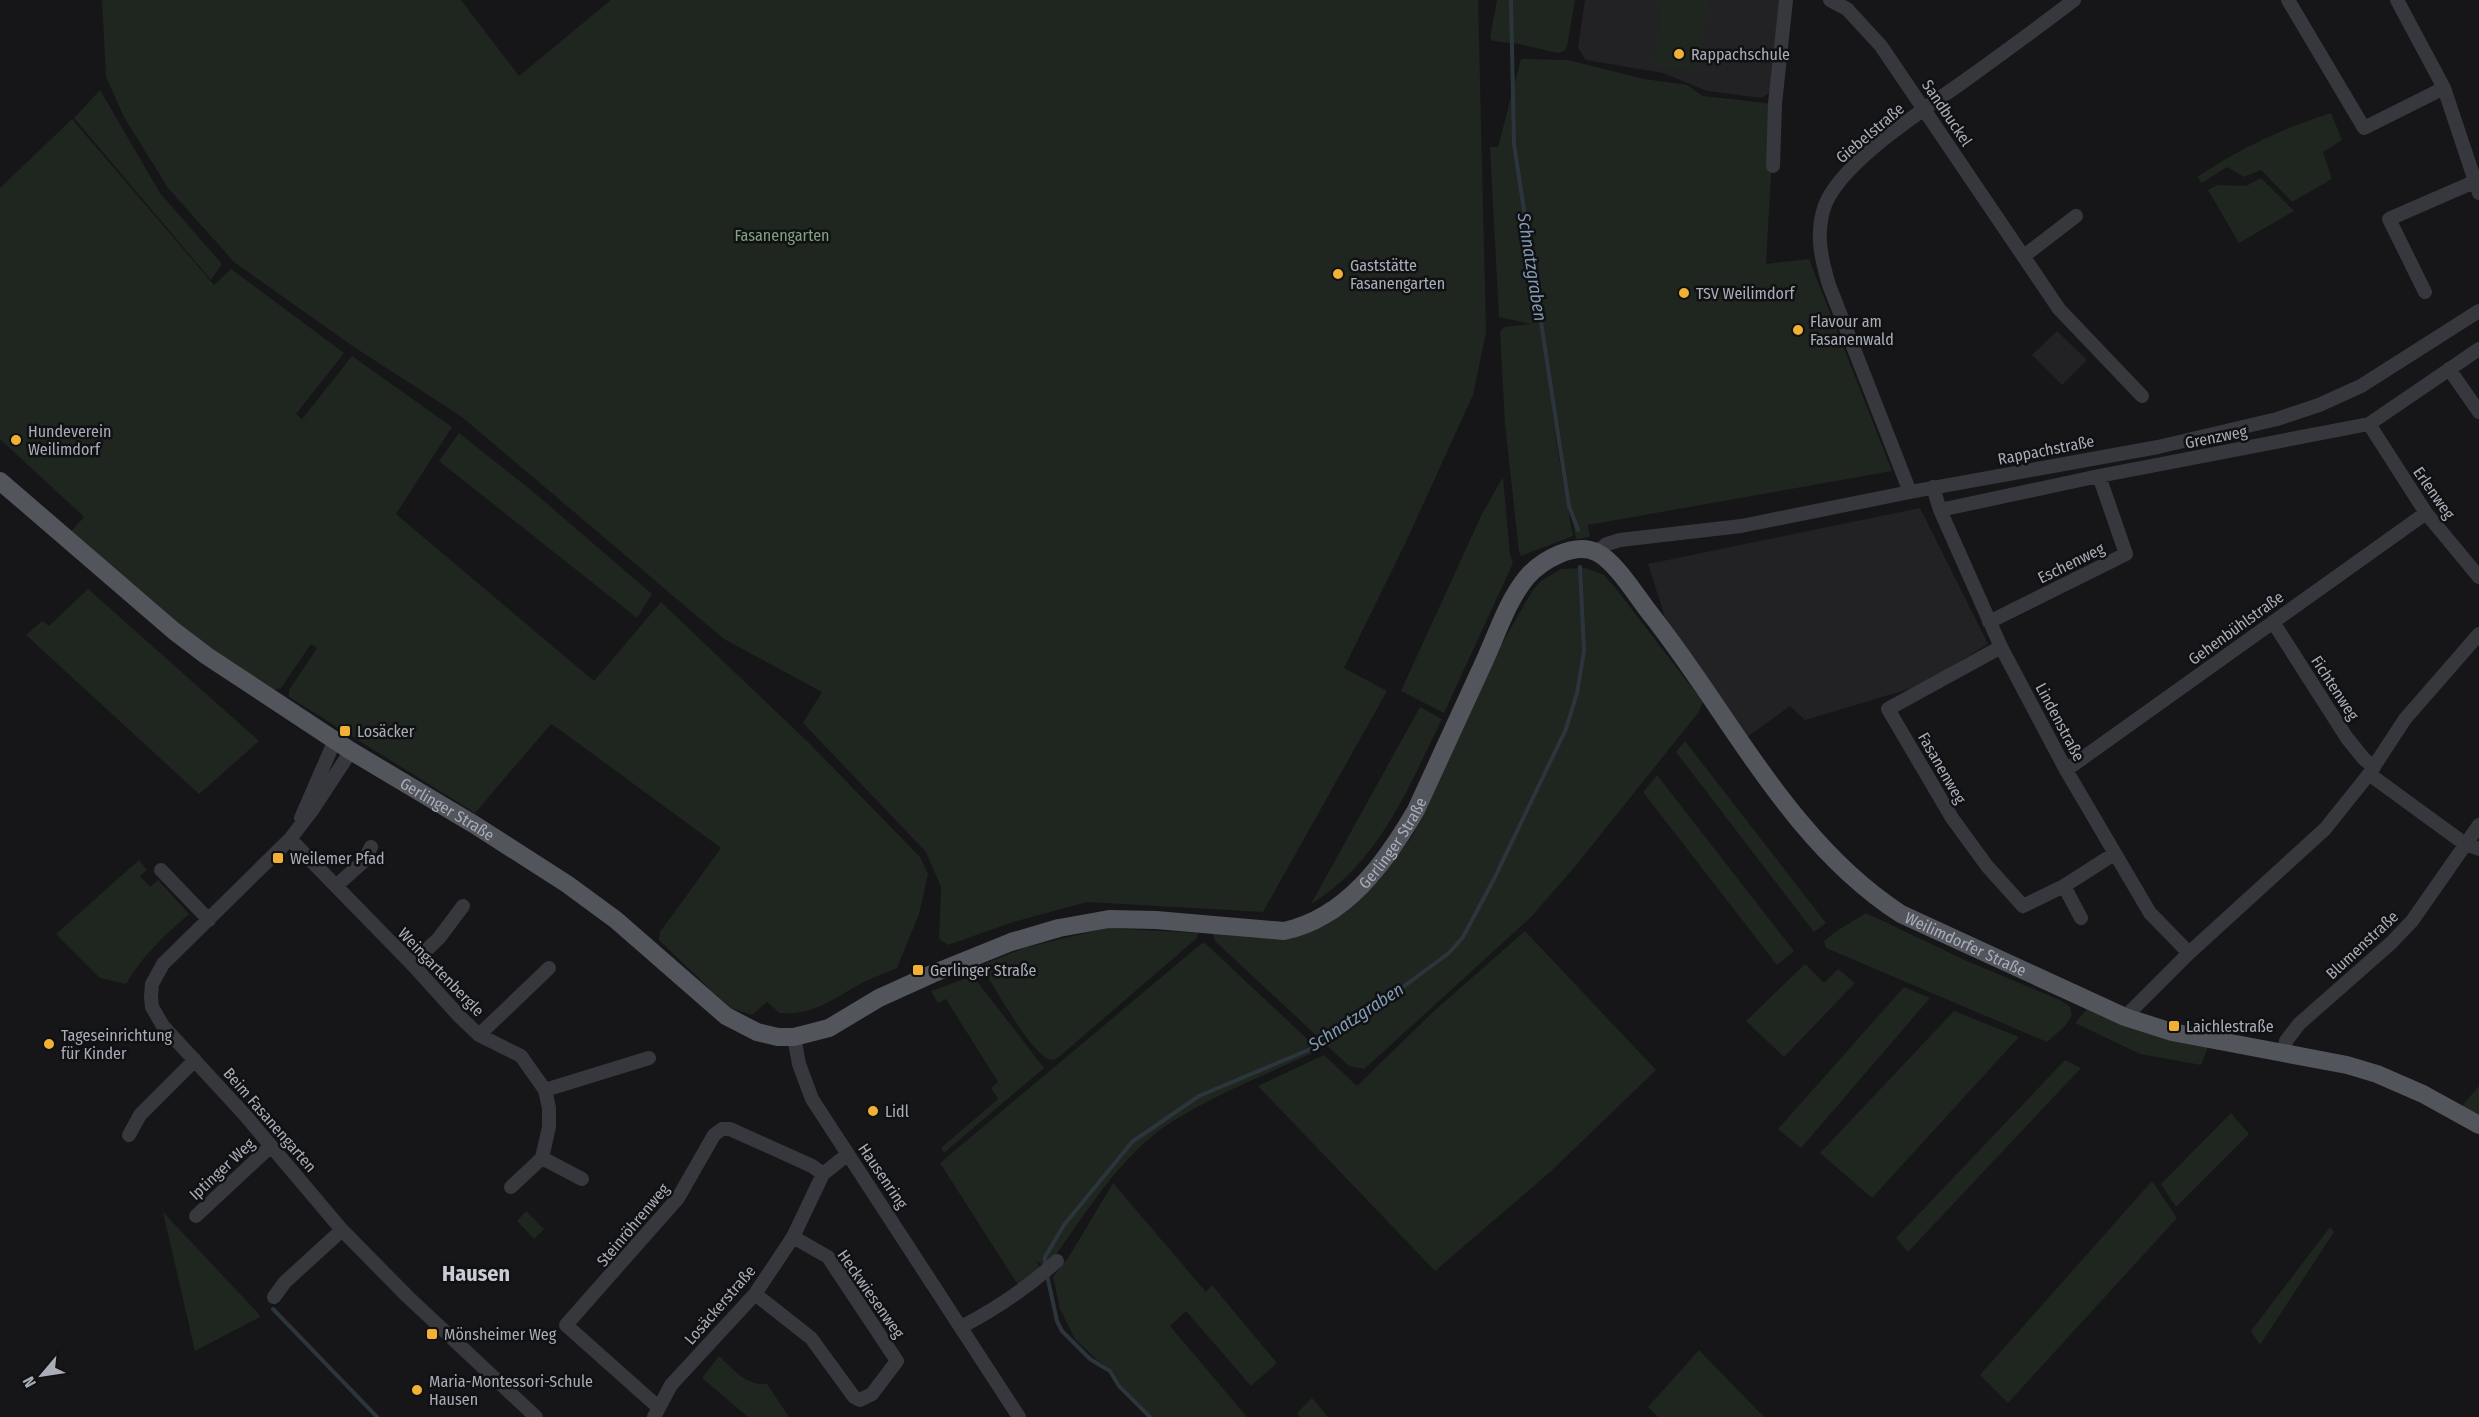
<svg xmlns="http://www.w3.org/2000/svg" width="2479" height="1417" font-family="'Fira Sans Condensed',sans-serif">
<rect width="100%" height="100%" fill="#161618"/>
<path fill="#222225" d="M 1585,0 L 1781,0 L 1772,91 L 1762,98 L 1707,91 L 1663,73 L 1586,60 L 1578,48 Z
M 2057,331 L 2087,360 L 2062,385 L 2032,355 Z
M 1920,508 L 1988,644 L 1919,686 L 1805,720 L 1790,706 L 1746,738 L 1665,617 L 1648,564 Z"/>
<path fill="#1e261f" d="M 102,0 L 461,0 L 519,76 L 611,0 L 1478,0 L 1486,332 L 1473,395 L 1405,544 L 1344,668 L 1387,691 L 1263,912 L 1087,902 L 1013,922 L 948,945 L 939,939 L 941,887 L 926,852 L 803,723 L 822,692 L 724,639 L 462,417 L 354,347 L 234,262 L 168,188 L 124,117 L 106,77 Z
M 1497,0 L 1575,0 L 1567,46 L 1564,51 L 1558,53 L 1519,44 L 1493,41 L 1490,38 Z
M 1662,0 L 1708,0 L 1698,72 L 1653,66 Z
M 1521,59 L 1568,60 L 1644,79 L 1687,85 L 1703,96 L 1775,104 L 1766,264 L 1809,259 L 1892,471 L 1588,525 L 1590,537 L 1576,539 L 1552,419 L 1573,536 L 1521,556 L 1519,551 L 1505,424 L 1500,331 L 1505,327 L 1531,324 L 1499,317 L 1490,147 L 1498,147 Z
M 100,90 L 160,193 L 222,264 L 211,280 L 74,118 Z
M 2331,113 L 2342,140 L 2323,152 L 2332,179 L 2292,202 L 2261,170 L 2244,177 L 2227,167 L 2202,183 L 2197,177 C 2239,149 2283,128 2331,113 Z
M 72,119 L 214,285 L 231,269 L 344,353 L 296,414 L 335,449 L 302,419 L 352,356 L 452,427 L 396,514 L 594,681 L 661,602 L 809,743 L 920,857 L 928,874 L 919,914 L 897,968 C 886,973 873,977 862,983 C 834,998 814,1016 780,1013 L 767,1002 L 752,1015 L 731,1008 L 714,993 L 659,940 L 660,932 L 721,848 L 556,727 L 551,724 L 475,813 L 289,697 L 289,690 L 317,648 L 311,644 L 281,688 L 274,690 L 144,605 L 66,537 L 84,517 L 0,439 L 0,188 Z
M 2261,178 L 2294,211 L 2239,243 L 2208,190 L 2217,185 L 2246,186 Z
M 459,433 L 531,490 L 652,594 L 637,618 L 439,461 Z
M 1503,477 L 1510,555 L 1513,563 L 1444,713 L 1401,691 L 1481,516 Z
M 1586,568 L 1604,575 L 1617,590 L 1703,702 L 1698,713 L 1573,869 L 1531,917 L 1371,1063 L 1364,1069 L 1349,1066 L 1215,941 L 1212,932 L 1289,939 L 1306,934 L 1330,923 L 1378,882 L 1413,835 L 1500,647 L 1532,591 L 1541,581 L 1561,569 Z
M 88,589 L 259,741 L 199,794 L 26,635 L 42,621 L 49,626 Z
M 1420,707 L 1442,719 C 1408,788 1379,863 1311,904 Z
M 1685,741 L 1826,923 L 1814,932 L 1676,752 Z
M 1657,775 L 1794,951 L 1777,965 L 1643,792 Z
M 139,860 L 147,870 L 140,876 L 150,887 L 158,880 L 189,914 C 165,935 142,956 126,984 L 100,978 L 56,934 Z
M 1866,913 L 1967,961 L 2062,1001 L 2070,1007 L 2072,1015 L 2065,1026 L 2047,1042 L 1826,948 L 1824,941 L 1835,932 Z
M 1106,928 L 1198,933 L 1197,938 L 1060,1056 L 1054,1060 L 1048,1059 C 1026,1046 999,993 983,970 L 982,965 L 1024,948 Z
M 1525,931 L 1656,1070 L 1549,1173 L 1435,1271 L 1258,1086 L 1324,1055 L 1357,1086 L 1433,1012 Z
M 1205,943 L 1319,1050 C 1268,1074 1211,1095 1164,1127 C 1117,1161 1086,1213 1053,1259 L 1044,1267 L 1036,1260 L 1040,1267 L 1018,1285 L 940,1163 L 1201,944 Z
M 1805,964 L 1824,983 L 1838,969 L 1855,983 L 1784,1057 L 1746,1021 Z
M 970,977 L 976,980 L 1044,1068 L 944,1153 L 941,1148 L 998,1099 L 991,1088 L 998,1082 L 946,999 L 938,1003 L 931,991 Z
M 1904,987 L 1930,998 L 1801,1148 L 1778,1129 Z
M 2087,1009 L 2208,1047 L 2201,1065 L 2140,1054 L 2075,1023 Z
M 1954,1011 L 2019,1037 L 1872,1198 L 1820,1153 Z
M 2065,1060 L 2081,1068 L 1908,1252 L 1896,1238 Z
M 2479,1086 L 2479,1115 L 2461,1107 Z
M 2231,1113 L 2249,1134 L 2176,1207 L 2161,1184 Z
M 2152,1181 L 2177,1218 L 2008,1403 L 1980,1375 Z
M 1113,1183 L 1206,1292 L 1212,1285 L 1277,1363 L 1251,1386 L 1186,1311 L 1170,1326 L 1247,1417 L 1152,1417 L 1121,1385 L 1112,1370 L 1097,1360 L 1075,1339 L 1060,1309 L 1053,1277 L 1070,1255 Z
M 526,1211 L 544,1229 L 534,1239 L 517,1221 Z
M 163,1212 L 257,1312 L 260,1317 L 195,1351 Z
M 2330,1227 L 2334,1232 L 2260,1345 L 2251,1331 Z
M 1699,1350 L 1764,1417 L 1658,1417 L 1648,1407 Z
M 719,1356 C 733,1369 746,1386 767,1384 L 789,1417 L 748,1417 L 702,1378 Z
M 1312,1398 L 1328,1417 L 1300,1417 L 1297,1413 Z"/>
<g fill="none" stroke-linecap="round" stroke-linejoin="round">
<path stroke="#2c353c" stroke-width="4" d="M 1511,0 L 1514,144 L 1569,506 L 1578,530
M 1045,1265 L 1045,1257 L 1064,1225 L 1132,1142 L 1199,1096 L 1313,1048 L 1350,1026 L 1449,953 L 1463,937 L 1494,879 L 1566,729 L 1577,693 L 1584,651 L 1580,567
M 1047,1275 L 1057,1321 L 1062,1331 L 1090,1359 L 1110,1371 L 1119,1386 L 1150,1417
M 273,1309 L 377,1417"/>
<path stroke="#37383d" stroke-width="14" d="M 1830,0 L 1847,9 L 1881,46 L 2059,309 L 2142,396
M 2288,0 L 2364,128 L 2444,88
M 2397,0 L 2444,88 L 2479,193
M 1773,166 L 1775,104 L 1786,0
M 2024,256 L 2076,216
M 2425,292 L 2389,219 L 2474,182
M 2449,369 L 2479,412
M 2369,424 L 2426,513 L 2479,577
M 1933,487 L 1940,510 L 2001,647 L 2066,770 L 2150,913 L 2189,953
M 1910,492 L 1829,285 C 1821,258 1815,233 1825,205 C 1843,160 1927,108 1967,79 C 2003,53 2039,27 2074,0
M 1940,510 L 2099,476 L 2369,424 L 2479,349
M 1596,552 L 1607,544 L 1620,540 L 1741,526 L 1910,492 L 2158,447 L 2277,419 L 2319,405 L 2361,386 L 2479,311
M 1989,622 L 2126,554 L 2099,476
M 2273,622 L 2347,738 L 2364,759 L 2374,767
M 2001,647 L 1888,709 L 1952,818 L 1987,866 L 2023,906 L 2064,886 L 2114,854
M 351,751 L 313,809 L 290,839 L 163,964 L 152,984 L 151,997 L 152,1007 L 163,1026 L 244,1114 L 342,1230 L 407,1296 L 536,1417
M 2066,770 L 2426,513
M 2369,774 L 2465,844 L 2479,849
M 301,818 L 335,740
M 290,839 L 412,964 L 459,1016 L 479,1035 L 521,1056 L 545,1090 L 549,1108 L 549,1127 L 542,1158 L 511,1187
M 161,870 L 209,920
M 336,886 L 364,861 L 371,847
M 2064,886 L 2081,918
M 412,964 L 439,938 L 463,906
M 2125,1017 L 2189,953 L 2325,829 L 2369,774 L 2405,719 L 2479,634
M 479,1035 L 549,968
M 794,1037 L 799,1064 L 812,1099 L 1019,1417
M 2284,1053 L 2286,1041 L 2299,1024 L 2391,943 L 2412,921 L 2479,825
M 545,1090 L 649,1058
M 129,1135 L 140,1115 L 195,1060
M 542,1158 L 582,1179
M 196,1216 L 271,1146
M 755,1294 L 811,1338 L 854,1397 L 860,1400 L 872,1394 L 897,1361 L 828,1257 L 793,1237
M 274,1297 L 285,1282 L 342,1230
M 961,1327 C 996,1309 1028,1287 1057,1261
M 658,1407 L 566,1325 L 678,1198 L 714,1135 L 722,1129 L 730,1129 L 812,1166 L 823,1174
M 654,1417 L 671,1385 L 755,1294 L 793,1237 L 823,1174 L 848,1154"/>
<path stroke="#53555c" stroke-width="18" id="s1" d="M 0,481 L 174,631 L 207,656 L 351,751 L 475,825 L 567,884 L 616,920 L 726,1016 L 757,1032 L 778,1037 L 794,1037 L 829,1028 L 879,998 L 932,974 L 1011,942 L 1059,928 L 1109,919 L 1156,920 L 1284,931 C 1346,918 1386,862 1416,810 C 1439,761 1461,711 1484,662 C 1497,634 1507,601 1527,577 C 1542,560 1574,542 1596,552 C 1617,562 1638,599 1653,617 C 1732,718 1791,843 1901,914 L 2125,1017 L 2172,1032 L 2347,1065 L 2377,1074 L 2423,1094 L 2479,1125"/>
</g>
<g fill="#f2b134" stroke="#111113" stroke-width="2">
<circle cx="1679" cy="54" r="6"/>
<circle cx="1338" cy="274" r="6"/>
<circle cx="1684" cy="293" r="6"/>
<circle cx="1798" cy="330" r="6"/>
<circle cx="16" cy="440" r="6"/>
<rect x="339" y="725" width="12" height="12" rx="3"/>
<rect x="272" y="852" width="12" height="12" rx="3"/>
<rect x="912" y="964" width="12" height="12" rx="3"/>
<rect x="2168" y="1020" width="12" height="12" rx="3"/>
<circle cx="49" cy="1044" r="6"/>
<circle cx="873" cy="1111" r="6"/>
<rect x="426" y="1328" width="12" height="12" rx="3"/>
<circle cx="417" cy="1390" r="6"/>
</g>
<g text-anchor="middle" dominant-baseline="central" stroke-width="5" stroke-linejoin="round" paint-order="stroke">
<g font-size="16" fill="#a8adb8" stroke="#111113" text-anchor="start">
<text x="1691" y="54">Rappachschule</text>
<text x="1350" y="265">Gaststätte<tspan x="1350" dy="18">Fasanengarten</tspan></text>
<text x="1696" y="293">TSV Weilimdorf</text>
<text x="1810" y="321">Flavour am<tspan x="1810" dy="18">Fasanenwald</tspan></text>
<text x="28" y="431">Hundeverein<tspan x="28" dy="18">Weilimdorf</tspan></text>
<text x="357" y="731">Losäcker</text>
<text x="290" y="858">Weilemer Pfad</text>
<text x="930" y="970">Gerlinger Straße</text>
<text x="2186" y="1026">Laichlestraße</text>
<text x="61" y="1035">Tageseinrichtung<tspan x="61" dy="18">für Kinder</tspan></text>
<text x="885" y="1111">Lidl</text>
<text x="444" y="1334">Mönsheimer Weg</text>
<text x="429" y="1381">Maria-Montessori-Schule<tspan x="429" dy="18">Hausen</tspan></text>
</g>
<g font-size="16" fill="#a8adb8" stroke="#111113">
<text transform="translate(1947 113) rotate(56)">Sandbuckel</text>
<text transform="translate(1870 133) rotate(-40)">Giebelstraße</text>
<text transform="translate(2216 437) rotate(-11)">Grenzweg</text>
<text transform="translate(2046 450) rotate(-11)">Rappachstraße</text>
<text transform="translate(2434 493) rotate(55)">Erlenweg</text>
<text transform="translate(2071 563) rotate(-26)">Eschenweg</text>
<text transform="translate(2236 628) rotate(-36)">Gehenbühlstraße</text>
<text transform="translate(2335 688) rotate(57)">Fichtenweg</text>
<text transform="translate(2060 722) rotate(62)">Lindenstraße</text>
<text transform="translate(1942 768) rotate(60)">Fasanenweg</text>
<text stroke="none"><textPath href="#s1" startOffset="556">Gerlinger Straße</textPath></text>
<text stroke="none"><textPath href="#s1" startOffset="1635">Gerlinger Straße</textPath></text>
<text stroke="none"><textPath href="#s1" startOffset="2559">Weilimdorfer Straße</textPath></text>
<text transform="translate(2362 945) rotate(-43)">Blumenstraße</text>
<text transform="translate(441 972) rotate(46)">Weingartenbergle</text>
<text transform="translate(270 1120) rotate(49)">Beim Fasanengarten</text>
<text transform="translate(222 1169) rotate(-43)">Iptinger Weg</text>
<text transform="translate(883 1176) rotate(56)">Hausenring</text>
<text transform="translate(633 1225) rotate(-50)">Steinröhrenweg</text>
<text transform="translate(871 1294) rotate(55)">Heckwiesenweg</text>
<text transform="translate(720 1305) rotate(-49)">Losäckerstraße</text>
</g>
<g font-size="16" fill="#7fa381" stroke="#111113">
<text x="782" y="235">Fasanengarten</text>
</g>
<g font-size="18" font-style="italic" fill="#7f9bb3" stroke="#111113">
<text transform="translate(1532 267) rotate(81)">Schnatzgraben</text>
<text transform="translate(1356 1017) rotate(-33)">Schnatzgraben</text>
</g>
<g font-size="22" font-weight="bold" fill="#c9ccd4" stroke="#111113">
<text x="476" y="1273">Hausen</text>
</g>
</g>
<g transform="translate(42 1375) rotate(241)" stroke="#111113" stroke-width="4.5" paint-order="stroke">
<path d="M0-4.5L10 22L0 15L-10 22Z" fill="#a8adb8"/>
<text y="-9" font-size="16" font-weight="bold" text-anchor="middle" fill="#a8adb8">N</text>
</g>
</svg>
